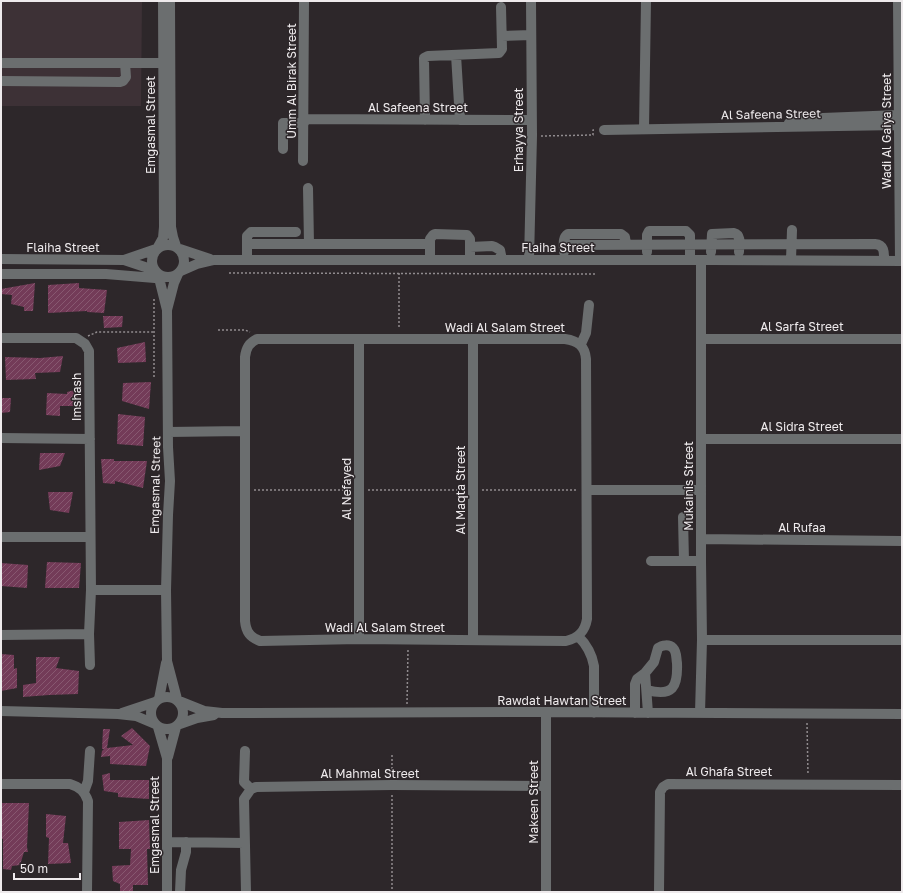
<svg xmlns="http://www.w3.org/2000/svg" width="903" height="893" font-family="'Golos Text',sans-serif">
<defs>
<pattern id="building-hatch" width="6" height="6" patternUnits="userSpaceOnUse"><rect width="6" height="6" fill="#733b58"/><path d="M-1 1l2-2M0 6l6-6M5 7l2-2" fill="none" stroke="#875870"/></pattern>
</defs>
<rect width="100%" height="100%" fill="#2d272a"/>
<path fill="#3d3136" d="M 1,1 L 142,1 L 141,106 L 1,106 Z"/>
<path fill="url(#building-hatch)" d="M 35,283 L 33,311 L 24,311 L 24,307 L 11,304 L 12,295 L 1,294 L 1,289 Z
M 79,283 L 79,288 L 107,290 L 104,313 L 87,312 L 87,311 L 48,313 L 48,285 Z
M 103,316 L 123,316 L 122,327 L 104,328 Z
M 145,342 L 146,362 L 118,363 L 117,348 Z
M 63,356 L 60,372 L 35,373 L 36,379 L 6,380 L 5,357 L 40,358 Z
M 151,382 L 149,409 L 122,401 L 123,383 Z
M 79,389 L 76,406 L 60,406 L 60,416 L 46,415 L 47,393 L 67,394 L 67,392 Z
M 1,398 L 11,398 L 10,412 L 1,413 Z
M 118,414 L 145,417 L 143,446 L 117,444 Z
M 40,453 L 65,453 L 60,466 L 39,470 Z
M 101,459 L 114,459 L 114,461 L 147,461 L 143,488 L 115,481 L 115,484 L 103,483 Z
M 48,492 L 73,492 L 69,513 L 50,510 Z
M 47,562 L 81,563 L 79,588 L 45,588 Z
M 1,563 L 28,565 L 27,588 L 1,586 Z
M 1,654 L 14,655 L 14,669 L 17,668 L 17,688 L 1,691 Z
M 36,657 L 60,657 L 56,668 L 79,671 L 78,694 L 49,695 L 23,697 L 23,685 L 36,683 Z
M 132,728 L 150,746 L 146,766 L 110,764 L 110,756 L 101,757 L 102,751 L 104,749 L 102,749 L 103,729 L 110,729 L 107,748 L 133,745 L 121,736 Z
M 110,773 L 110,780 L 149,780 L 149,799 L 118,797 L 118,793 L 104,791 L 102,775 Z
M 1,803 L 29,803 L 27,847 L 28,852 L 24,852 L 20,865 L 12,866 L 11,870 L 3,869 L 3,839 L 1,839 L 2,812 L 1,812 Z
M 46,814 L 66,816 L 63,843 L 68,843 L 71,863 L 48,864 L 49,838 L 46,837 Z
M 149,820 L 150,849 L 147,849 L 148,885 L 133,885 L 133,892 L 120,892 L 120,884 L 113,881 L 112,866 L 130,865 L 131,849 L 119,849 L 119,822 Z"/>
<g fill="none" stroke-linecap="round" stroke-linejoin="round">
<path stroke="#918c8f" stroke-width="1.5" stroke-dasharray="2 2" stroke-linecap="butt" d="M 541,136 L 593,135 L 593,130 L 594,130
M 229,273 L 597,274
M 399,273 L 399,329
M 154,299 L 154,378
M 218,330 L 245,330 L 250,332
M 88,336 L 97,332 L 153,332
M 254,490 L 350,490
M 368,490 L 464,490
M 482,490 L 578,490
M 407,704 L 408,650
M 807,723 L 808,775
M 392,755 L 392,775
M 392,795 L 392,892"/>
<path stroke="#6b6e6f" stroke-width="10" d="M 170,1 L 171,227 L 173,237 L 176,246
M 898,1 L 900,261
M 502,36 L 531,35
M 456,55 L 460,120
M 1,63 L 163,63
M 1,81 L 120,82 L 123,81 L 126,77 L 125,63
M 304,119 L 531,120
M 425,120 L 424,58 L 428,56 L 499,53 L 502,49 L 501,7
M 787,127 L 789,123 L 797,119 L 899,115
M 644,129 L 646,1
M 604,130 L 899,125
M 283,149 L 283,123 L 304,123
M 303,161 L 304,1
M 308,188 L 309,244
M 247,244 L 430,244
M152 261a16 16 0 1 1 32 0a16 16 0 1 1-32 0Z
M 564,245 L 875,244 C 885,245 884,253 884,261
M 158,247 L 163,238 L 164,227 L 163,1
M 470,247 L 492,246 L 495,247 L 500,250 L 502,260
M 180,249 L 210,259
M 564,252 C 564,245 562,238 568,234 L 621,234 L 625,237 L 626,245
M 647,252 L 647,235 L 649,231 L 686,231 L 690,235 L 690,260
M 711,252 L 712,234 L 734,233 C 742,235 739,246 739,252
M 1,259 L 124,260 L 154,270
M 124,260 L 156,249
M 247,260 L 247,236 L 251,232 L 296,232
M 430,260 L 430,239 L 433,235 L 435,234 L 467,235 L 470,239 L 470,260
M 529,260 L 532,136 L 531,1
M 791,260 L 792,230
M 181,271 L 197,264 L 214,260 L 711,260 L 902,261
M 1,274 L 106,274 L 155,278 L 166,277
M 158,274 L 167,310
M 1,338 L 76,338 L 85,344 L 89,351 L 91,590 L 89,634 L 90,665
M 257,339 L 565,339 C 578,341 585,346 586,359 L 587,619 C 585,631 579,638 566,641 L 359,639 L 260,641 C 250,637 246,632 245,621 L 245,357 C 246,348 249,343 257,339 Z
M 473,339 L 473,640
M 701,339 L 902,339
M 581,344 L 586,333 L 589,305
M 168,432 L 244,431
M 1,438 L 90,439
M 701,439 L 902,439
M 587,490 L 701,490
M 683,517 L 684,561
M 1,537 L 90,537
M 701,539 L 902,541
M 651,561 L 701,561
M 91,590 L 166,590
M 1,635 L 89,634
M 578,636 C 587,645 592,654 594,666 L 594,713
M 359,639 L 359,339
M 702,640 L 902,640
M 645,673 L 654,662 L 658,648 C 662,645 669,644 673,648 C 677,652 676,658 677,663 C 678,687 673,697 647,690
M151 713a16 16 0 1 1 32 0a16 16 0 1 1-32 0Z
M 159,699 L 166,663
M 177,699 L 167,661 L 166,590 L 168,515 L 170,481 L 168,447 L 167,310 L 174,283 L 178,274
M 179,701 L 204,711 L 222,713 L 546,712 L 902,714
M 1,711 L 118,714 L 136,716 L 155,724
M 122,713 L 155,702
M 635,713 L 635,684 L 637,679 L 645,673 L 648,713
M 700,713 L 702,640 L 701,561 L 701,260
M 180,724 L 197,718 L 214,715
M 158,727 L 167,758 L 167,892
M 245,751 L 244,782 L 251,789
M 168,757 L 176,727
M 1,784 L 70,784 C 80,787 85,792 88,801 L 87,892
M 84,792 L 88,781 L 90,751
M 168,842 L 245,843
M 180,892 L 181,870 L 186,852 L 186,842
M 246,892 L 244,799 L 251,789 L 256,787 L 392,785 L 546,786
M 546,892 L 546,712
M 659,892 L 660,792 L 663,787 L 668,784 L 902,785"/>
</g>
<g text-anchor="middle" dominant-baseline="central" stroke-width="3" stroke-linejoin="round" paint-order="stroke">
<g font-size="12" fill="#eeeaec" stroke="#2d272a">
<text transform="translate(291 81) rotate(-90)">Umm Al Birak Street</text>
<text x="418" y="107">Al Safeena Street</text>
<text transform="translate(771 114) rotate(-1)">Al Safeena Street</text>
<text transform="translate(150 125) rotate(-90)">Emgasmal Street</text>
<text transform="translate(518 130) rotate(-90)">Erhayya Street</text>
<text transform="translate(886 131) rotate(-90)">Wadi Al Gaiya Street</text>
<text x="63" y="247">Flaiha Street</text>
<text x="558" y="247">Flaiha Street</text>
<text x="802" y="326">Al Sarfa Street</text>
<text x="505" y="327">Wadi Al Salam Street</text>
<text transform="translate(76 397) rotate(-90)">Imshash</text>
<text x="802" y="426">Al Sidra Street</text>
<text transform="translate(155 485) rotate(-89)">Emgasmal Street</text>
<text transform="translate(688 486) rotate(-90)">Mukainis Street</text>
<text transform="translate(346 489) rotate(-90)">Al Nefayed</text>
<text transform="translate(460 490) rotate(-90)">Al Maqta Street</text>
<text x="802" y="527">Al Rufaa</text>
<text x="385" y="627">Wadi Al Salam Street</text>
<text x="562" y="700">Rawdat Hawtan Street</text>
<text x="729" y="771">Al Ghafa Street</text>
<text x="370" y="773">Al Mahmal Street</text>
<text transform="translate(533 802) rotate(-90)">Makeen Street</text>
<text transform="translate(154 825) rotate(-90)">Emgasmal Street</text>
</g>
</g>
<rect width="903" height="893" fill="none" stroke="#eeeaec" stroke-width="4"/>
<path d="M14 873v6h66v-6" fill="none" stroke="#eeeaec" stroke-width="2"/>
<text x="20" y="873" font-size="12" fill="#eeeaec" stroke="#2d272a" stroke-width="3" paint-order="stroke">50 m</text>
</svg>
